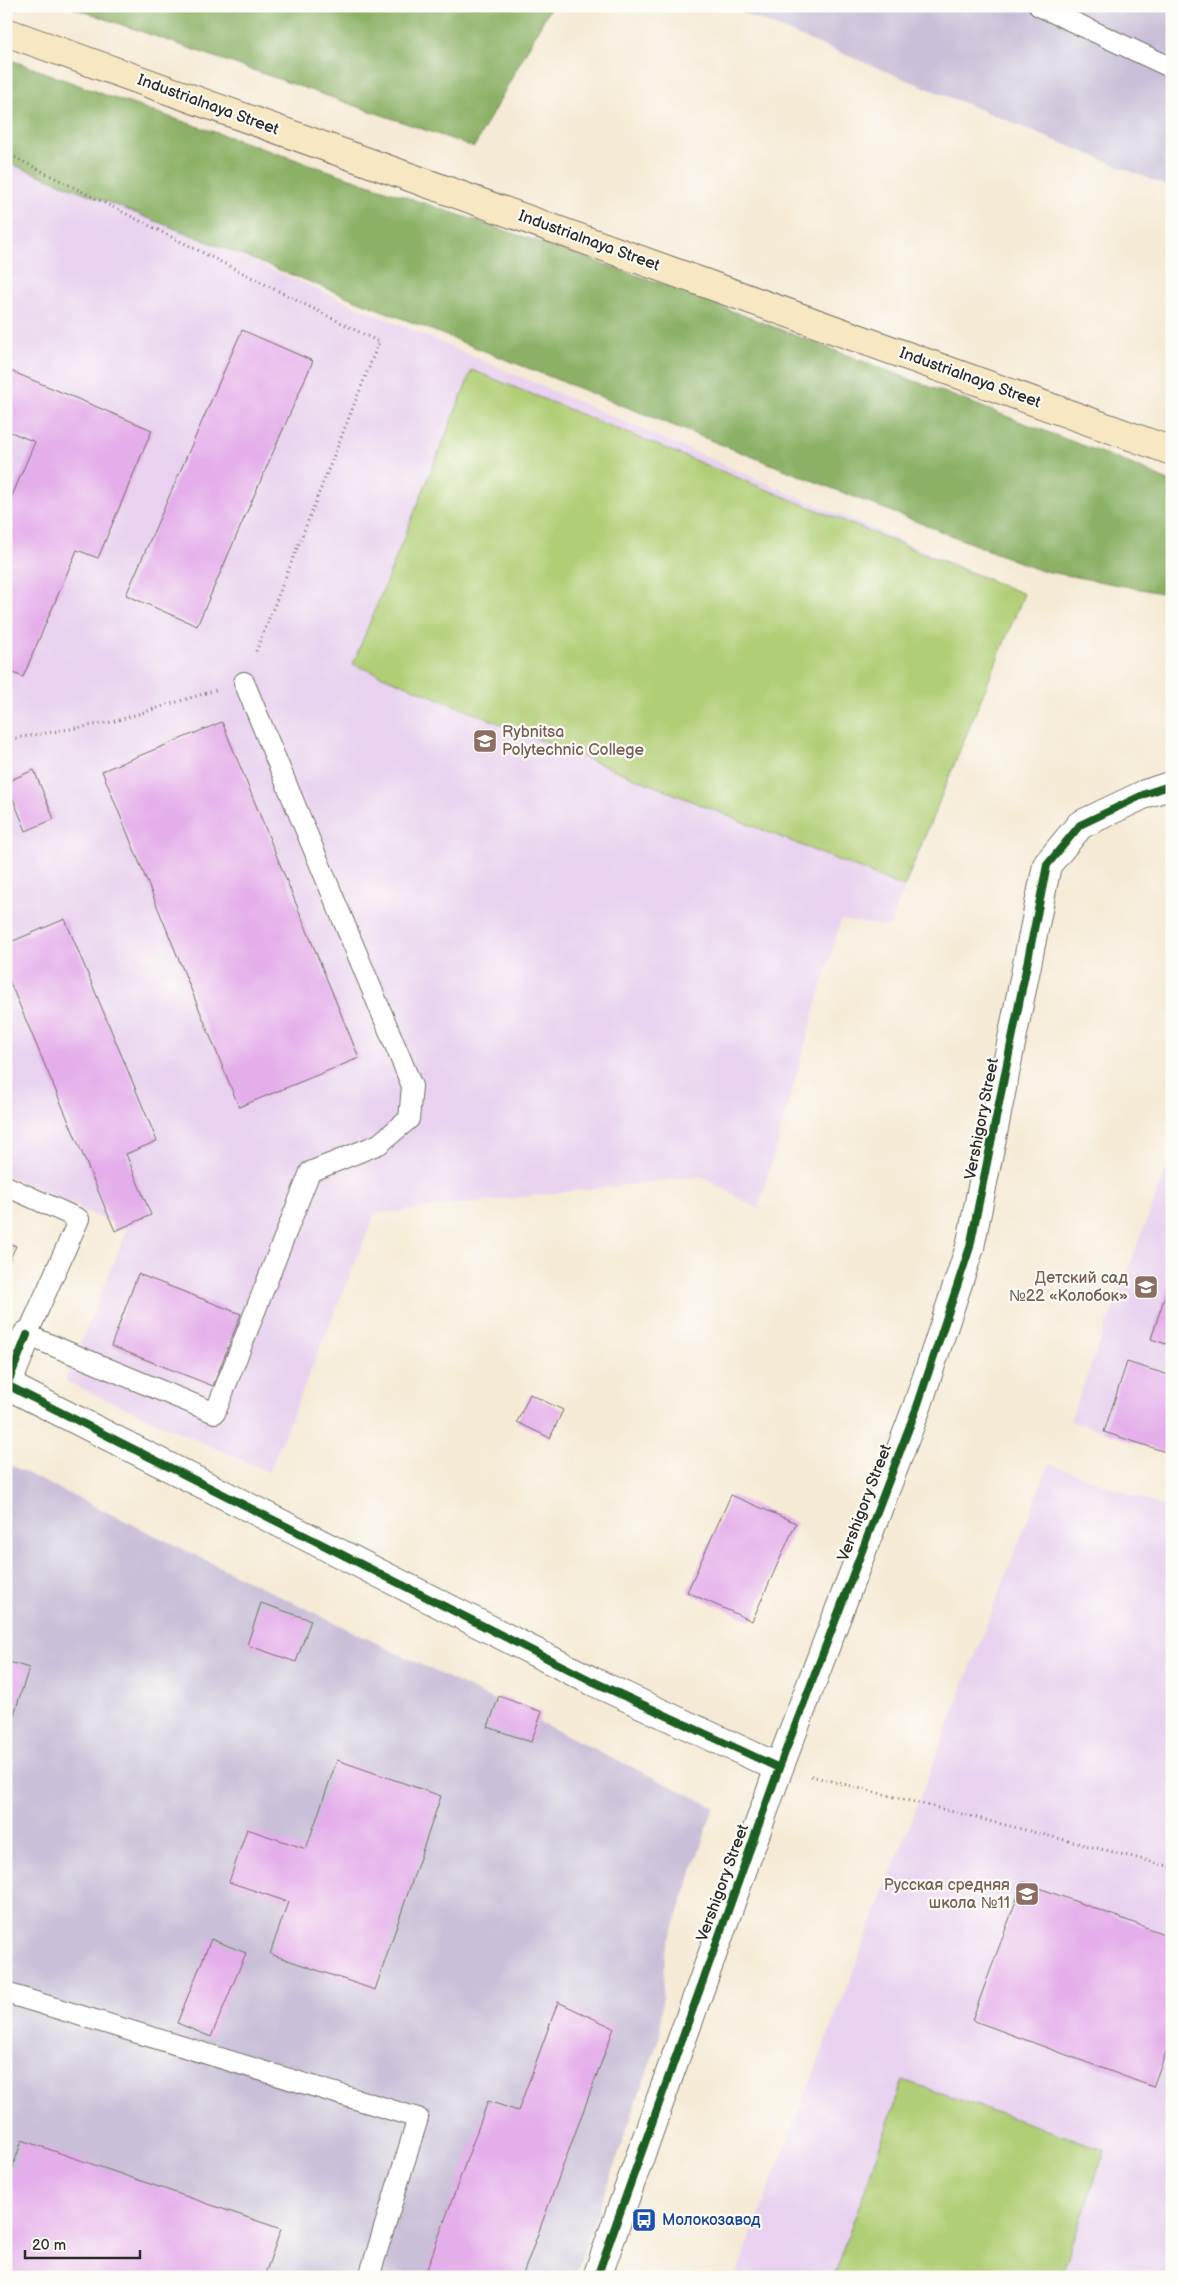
<svg xmlns="http://www.w3.org/2000/svg" width="1178" height="2283" font-family="'Balsamiq Sans',sans-serif">
<rect width="100%" height="100%" fill="#fdfcf7"/>
<filter id="ink" filterUnits="userSpaceOnUse"><feTurbulence type="fractalNoise" baseFrequency=".02" numOctaves="2"/><feDisplacementMap in="SourceGraphic" scale="10" xChannelSelector="R" yChannelSelector="G"/><feConvolveMatrix kernelMatrix="1 2 1 2 8 2 1 2 1" color-interpolation-filters="sRGB"/></filter>
<filter id="wash" filterUnits="userSpaceOnUse"><feTurbulence type="fractalNoise" baseFrequency=".0096" numOctaves="4" result="noise"/><feDisplacementMap in="SourceGraphic" scale="20" xChannelSelector="R" yChannelSelector="G"/><feGaussianBlur stdDeviation="1.12" result="paint"/><feColorMatrix in="noise" values="0 0 0 0 0 0 0 0 0 0 0 0 0 0 0 0 0 1.4 0 .05"/><feComposite in="paint" operator="in"/></filter>
<g filter="url(#wash)">
<rect width="100%" height="100%" fill="#f5ead5"/>
<path fill="#e8d2ef" d="M 6,155 L 1024,594 L 889,927 L 841,920 L 758,1209 L 702,1176 L 375,1214 L 269,1472 L 65,1381 L 127,1230 L 6,1175 Z
M 1172,1155 L 1172,1456 L 1070,1420 Z
M 1049,1464 L 1172,1510 L 1172,2277 L 735,2277 Z"/>
<path fill="#c9bfd8" d="M 726,6 L 1172,6 L 1172,188 Z
M 6,1463 L 714,1807 L 665,1953 L 660,2035 L 575,2277 L 6,2277 Z"/>
<path fill="#b0ce75" stroke="#6e7c50" d="M 472,370 L 1024,594 L 904,887 L 353,664 Z
M 903,2080 L 1105,2150 L 1061,2277 L 834,2277 Z"/>
<path fill="#8cb166" stroke="#5c6e48" d="M 68,6 L 551,6 L 474,147 Z
M 6,58 L 108,96 L 654,281 L 1136,466 L 1172,483 L 1172,595 L 1039,570 L 6,162 Z"/>
<g id="blocks">
<path fill="#e4aeea" d="M 242,330 L 313,361 L 197,626 L 126,595 Z
M 6,369 L 152,430 L 98,558 L 77,550 L 23,677 L 6,670 L 6,510 L 35,442 L 6,430 Z
M 222,722 L 359,1058 L 239,1107 L 102,771 Z
M 34,770 L 54,819 L 26,831 L 6,782 Z
M 65,919 L 157,1141 L 126,1154 L 151,1215 L 115,1231 L 6,973 L 6,944 Z
M 6,1242 L 16,1246 L 6,1267 Z
M 138,1274 L 241,1314 L 213,1386 L 111,1346 Z
M 1171,1277 L 1172,1277 L 1172,1346 L 1151,1339 Z
M 1127,1362 L 1172,1376 L 1172,1454 L 1104,1432 Z
M 530,1394 L 563,1410 L 550,1438 L 517,1422 Z
M 731,1495 L 796,1523 L 752,1621 L 687,1592 Z
M 261,1603 L 311,1620 L 296,1662 L 247,1645 Z
M 6,1661 L 29,1668 L 7,1736 L 6,1736 Z
M 499,1696 L 542,1712 L 531,1742 L 488,1727 Z
M 337,1760 L 441,1796 L 375,1990 L 270,1954 L 288,1902 L 229,1882 L 247,1829 L 306,1849 Z
M 1023,1882 L 1172,1937 L 1172,2036 L 1153,2087 L 972,2020 Z
M 211,1939 L 246,1953 L 211,2037 L 177,2023 Z
M 558,2002 L 614,2028 L 522,2277 L 424,2277 L 488,2101 L 518,2111 Z
M 22,2140 L 281,2229 L 264,2277 L 6,2277 L 6,2187 Z"/>
</g>
</g>
<g filter="url(#ink)">
<use href="#blocks" fill-opacity="0" stroke="#726e66" stroke-width="1"/>
<g fill="none" stroke-linecap="round" stroke-linejoin="round">
<defs>
<path id="lane" d="M 1039,6 L 1172,68
M 6,1186 L 79,1219 L 27,1335 L 215,1413 L 310,1172 L 379,1144 L 409,1119 L 412,1086 L 244,682
M 6,1993 L 418,2118 L 369,2277"/>
<path id="street" d="M 27,1335 L 7,1385 L 592,1681 L 779,1768
M 597,2277 L 779,1768 L 917,1407 L 970,1247 L 1047,865 L 1080,825 L 1145,794 L 1172,785"/>
<path id="secondary" d="M 6,32 L 1172,451"/>
</defs>
<use href="#lane" stroke="#726e66" stroke-width="22"/>
<use href="#street" stroke="#726e66" stroke-width="30"/>
<use href="#secondary" stroke="#726e66" stroke-width="30"/>
<path stroke="#726e66" stroke-width="3" stroke-dasharray="1 4" stroke-linecap="butt" d="M 6,153 L 379,342 L 255,654
M 6,735 L 16,738 L 112,722 L 216,690
M 811,1776 L 1172,1867"/>
<use href="#lane" stroke="#fff" stroke-width="20"/>
<use href="#street" stroke="#fff" stroke-width="28"/>
<use href="#secondary" stroke="#f7e8c3" stroke-width="28"/>
<defs>
<path id="cycleway" d="M 27,1335 L 7,1385 L 592,1681 L 779,1768
M 597,2277 L 779,1768 L 917,1407 L 970,1247 L 1047,865 L 1080,825 L 1145,794 L 1172,785"/>
</defs>
<use href="#cycleway" stroke="#fdfcf7" stroke-width="11"/>
<use href="#cycleway" stroke="#1b5e20" stroke-width="8"/>
</g>
</g>
<defs>
<symbol id="university-square" viewBox="-11 -11 22 22"><rect x="-9" y="-9" width="18" height="18" rx="4" fill="#8d6e63" stroke="#fdfcf7"/><path d="M0-5L7-2L0 1L-7-2ZM-4 1L0 2.5L4 1V4Q0 6-4 4Z" fill="#fff"/></symbol>
<symbol id="school-square" viewBox="-11 -11 22 22"><rect x="-9" y="-9" width="18" height="18" rx="4" fill="#8d6e63" stroke="#fdfcf7"/><path d="M0-5L7-2L0 1L-7-2ZM-4 1L0 2.5L4 1V4Q0 6-4 4Z" fill="#fff"/></symbol>
<symbol id="bus-square" viewBox="-11 -11 22 22"><rect x="-9" y="-9" width="18" height="18" rx="4" fill="#1a4fb4" stroke="#fdfcf7"/><path d="M-5-6H5V4H4V6H2V4H-2V6H-4V4H-5ZM-3.5-4V0h7V-4ZM-3.5 1.2v1.5H-2V1.2ZM2 1.2v1.5H3.5V1.2Z" fill="#fff"/></symbol>
</defs>
<g fill-rule="evenodd">
<use href="#university-square" x="471" y="727" width="28" height="28"/>
<use href="#school-square" x="1132" y="1273" width="28" height="28"/>
<use href="#school-square" x="1013" y="1880" width="28" height="28"/>
<use href="#bus-square" x="630" y="2206" width="28" height="28"/>
</g>
<g text-anchor="middle" dominant-baseline="central" stroke-width="4.5" stroke-linejoin="round" paint-order="stroke">
<g font-size="16" fill="#2b2b2b" stroke="#fdfcf7">
<text transform="translate(208 105) rotate(20)">Industrialnaya Street</text>
<text transform="translate(589 241) rotate(20)">Industrialnaya Street</text>
<text transform="translate(970 378) rotate(20)">Industrialnaya Street</text>
<text transform="translate(982 1119) rotate(-79)">Vershigory Street</text>
<text transform="translate(865 1503) rotate(-69)">Vershigory Street</text>
<text transform="translate(723 1883) rotate(-70)">Vershigory Street</text>
</g>
<g font-size="16" fill="#785e54" stroke="#fdfcf7" text-anchor="end">
<text x="502" y="732" text-anchor="start">Rybnitsa<tspan x="502" dy="18">Polytechnic College</tspan></text>
<text x="1128" y="1278">Детский сад<tspan x="1128" dy="18">№22 «Колобок»</tspan></text>
<text x="1010" y="1885">Русская средняя<tspan x="1010" dy="18">школа №11</tspan></text>
</g>
<g font-size="16" fill="#164399" stroke="#fdfcf7" text-anchor="start">
<text x="662" y="2220">Молокозавод</text>
</g>
</g>
<rect width="1178" height="2283" fill="none" stroke="#fdfcf7" stroke-width="25"/>
<path d="M25 2250v8h115v-8" fill="none" stroke="#2b2b2b" stroke-width="2.5"/>
<text x="32" y="2250" font-size="15" fill="#2b2b2b" stroke="#fdfcf7" stroke-width="4" paint-order="stroke">20 m</text>
</svg>
